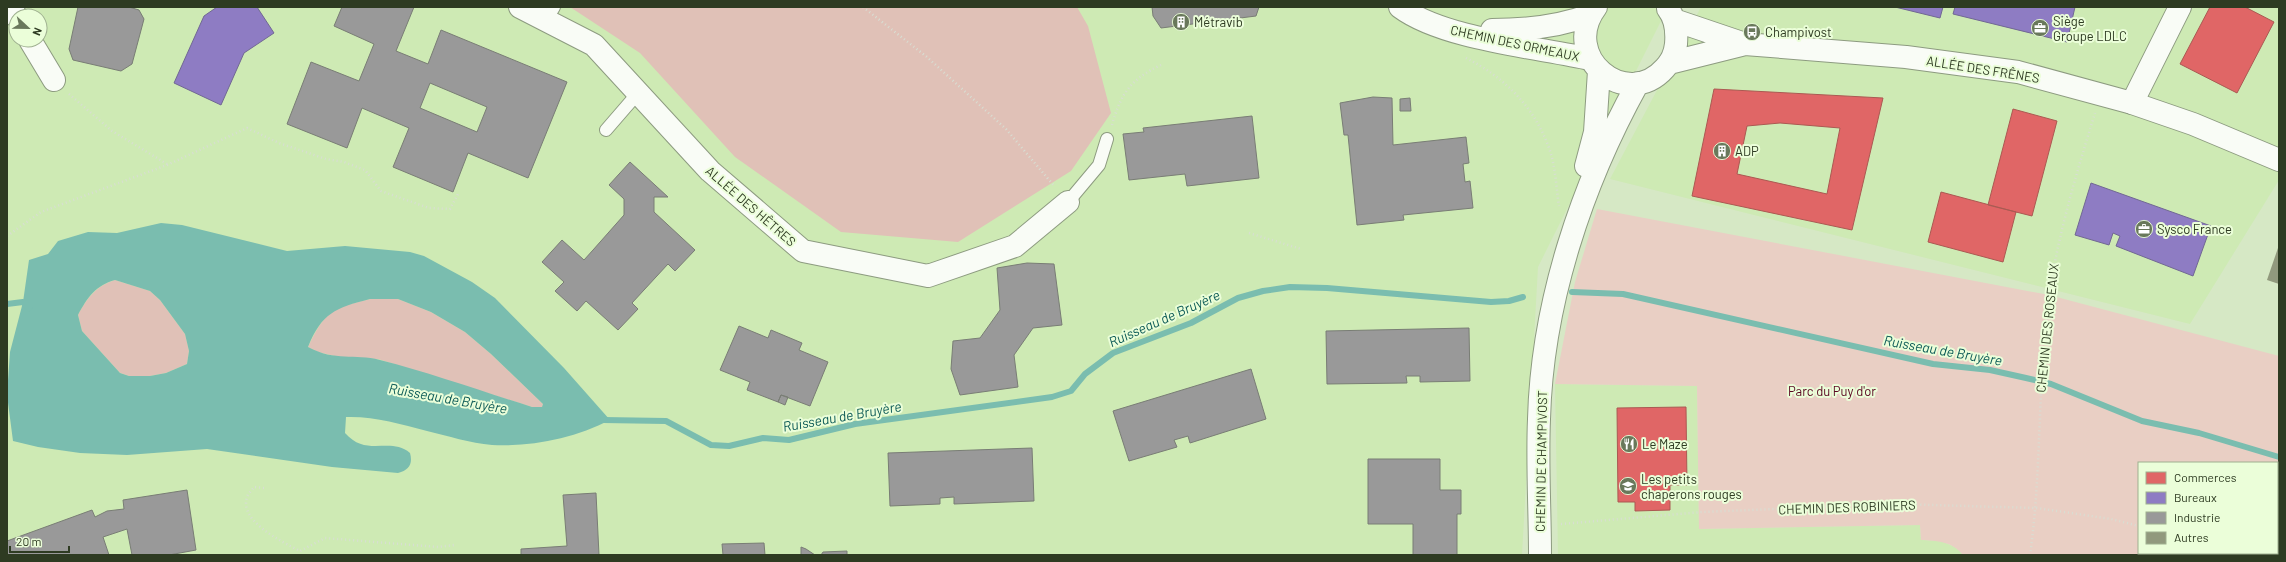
<svg xmlns="http://www.w3.org/2000/svg" width="2286" height="562" font-family="Barlow,sans-serif">
<rect width="100%" height="100%" fill="#d6e8c5"/>
<path fill="#ceeab4" fill-rule="evenodd" d="M 7,7 L 1668,7 L 1538,267 L 1522,555 L 7,555 ZM 16,16 L 40,16 L 40,40 L 16,40 Z
M 1701,7 L 2279,7 L 2279,180 L 2190,324 L 1610,179 Z
M 1555,384 L 1697,386 L 1699,529 L 1920,525 L 1921,540 L 1941,541 L 1957,548 L 1963,555 L 1558,555 Z"/>
<path fill="#e9cfc4" fill-rule="evenodd" d="M 1597,209 L 2049,295 L 2279,356 L 2279,555 L 1963,555 C 1952,541 1937,541 1921,540 L 1920,525 L 1699,529 L 1697,386 L 1555,384 L 1575,282 ZM 2139,463 L 2277,463 L 2277,553 L 2139,553 Z"/>
<path fill="#e0c1b7" d="M 570,7 L 1077,7 L 1088,26 L 1111,113 L 1071,171 L 958,242 L 841,232 L 735,157 L 640,53 Z
M 115,280 L 150,291 L 160,300 L 185,334 L 189,351 L 187,364 L 166,373 L 150,376 L 129,376 L 120,373 L 82,331 L 78,315 C 87,298 96,286 115,280 Z
M 370,299 L 398,299 L 431,312 L 465,332 L 491,354 L 543,404 L 542,407 L 532,407 L 378,359 L 343,358 L 318,352 L 308,347 C 325,311 332,308 370,299 Z"/>
<path fill="#7abdaf" fill-rule="evenodd" d="M 161,223 L 182,225 L 287,251 L 345,246 L 410,252 L 424,256 L 472,282 L 495,298 L 564,368 L 610,420 C 575,438 532,447 492,445 C 470,443 448,436 427,431 C 400,424 374,416 346,417 L 345,433 C 367,458 390,436 410,453 C 413,464 409,470 398,473 L 332,467 L 207,449 L 127,455 L 80,453 L 38,447 L 13,441 L 7,395 L 10,352 L 23,302 L 29,260 L 48,254 L 58,241 L 88,232 L 117,233 ZM 115,280 L 150,291 L 160,300 L 185,334 L 189,351 L 187,364 L 166,373 L 150,376 L 129,376 L 120,373 L 82,331 L 78,315 C 87,298 96,285 115,280 ZM 370,299 L 398,299 L 431,312 L 465,332 L 491,354 L 543,404 L 542,407 L 532,407 C 481,391 431,373 380,360 C 354,353 336,362 308,347 C 322,313 335,308 370,299 Z"/>
<path fill="#e06666" stroke="#ab5952" fill-rule="evenodd" d="M 2210,7 L 2245,7 L 2274,22 L 2237,93 L 2180,64 Z
M 1714,89 L 1883,98 L 1852,230 L 1692,196 ZM 1780,123 L 1840,128 L 1827,194 L 1737,174 L 1747,126 Z
M 2013,109 L 2057,121 L 2032,216 L 1988,205 Z
M 1941,192 L 2016,212 L 2003,262 L 1928,242 Z
M 1686,407 L 1687,485 L 1670,485 L 1670,510 L 1635,511 L 1635,502 L 1618,502 L 1617,408 Z"/>
<path fill="#8e7cc3" stroke="#716893" d="M 217,7 L 257,7 L 274,33 L 244,53 L 221,105 L 174,83 L 204,16 Z
M 1895,7 L 1943,7 L 1940,18 Z
M 1955,7 L 2075,7 L 2067,42 L 1953,14 Z
M 2091,183 L 2211,226 L 2193,276 L 2116,246 L 2120,236 L 2113,233 L 2109,245 L 2075,235 Z"/>
<path fill="#999" stroke="#797d75" fill-rule="evenodd" d="M 78,7 L 129,7 L 139,10 L 144,19 L 132,64 L 121,71 L 73,60 L 69,49 Z
M 342,7 L 414,7 L 396,51 L 428,64 L 441,30 L 567,82 L 528,178 L 468,153 L 453,192 L 393,167 L 409,128 L 362,108 L 347,148 L 287,124 L 311,62 L 359,81 L 374,44 L 334,26 ZM 430,83 L 487,107 L 477,132 L 420,108 Z
M 1152,7 L 1259,7 L 1256,16 L 1161,28 L 1153,16 Z
M 1373,97 L 1392,98 L 1393,145 L 1466,137 L 1469,163 L 1463,164 L 1465,182 L 1470,181 L 1473,208 L 1403,215 L 1404,220 L 1357,225 L 1348,135 L 1344,135 L 1340,103 Z
M 1410,98 L 1411,111 L 1400,111 L 1400,99 Z
M 1252,116 L 1259,178 L 1187,186 L 1185,174 L 1129,180 L 1123,134 L 1144,132 L 1143,128 Z
M 630,162 L 668,197 L 654,197 L 654,212 L 695,250 L 675,271 L 668,264 L 632,303 L 638,309 L 618,330 L 586,301 L 577,311 L 555,291 L 564,282 L 542,262 L 562,240 L 584,260 L 593,250 L 624,215 L 624,199 L 609,185 Z
M 1027,263 L 1054,264 L 1062,325 L 1033,328 L 1014,355 L 1018,387 L 960,395 L 951,369 L 953,341 L 980,338 L 1000,310 L 997,268 Z
M 739,326 L 768,338 L 771,330 L 802,343 L 799,350 L 828,362 L 810,406 L 781,395 L 778,402 L 747,390 L 750,382 L 720,370 Z
M 1469,328 L 1470,381 L 1420,382 L 1420,376 L 1406,376 L 1407,383 L 1327,384 L 1326,331 Z
M 1251,369 L 1266,419 L 1190,443 L 1188,436 L 1174,440 L 1177,447 L 1129,461 L 1113,411 Z
M 781,395 L 788,397 L 785,405 L 778,402 Z
M 1032,448 L 1034,501 L 954,504 L 954,497 L 940,498 L 940,504 L 890,506 L 888,453 Z
M 1368,459 L 1440,459 L 1440,490 L 1461,490 L 1461,514 L 1457,514 L 1457,555 L 1413,555 L 1413,524 L 1368,524 Z
M 187,490 L 196,550 L 169,555 L 132,555 L 127,529 L 103,537 L 109,555 L 7,555 L 7,541 L 92,510 L 95,517 L 107,511 L 124,509 L 123,500 Z
M 596,493 L 599,555 L 521,555 L 521,549 L 567,546 L 563,495 Z
M 764,543 L 765,555 L 723,555 L 722,544 Z
M 801,547 L 806,549 L 815,555 L 801,555 Z
M 847,551 L 847,555 L 821,555 L 823,552 Z"/>
<g fill="none" stroke-linecap="round" stroke-linejoin="round">
<path stroke="#7abdaf" stroke-width="6" d="M 1572,292 L 1623,294 L 1933,364 L 1990,370 L 2026,378 L 2051,384 L 2142,421 L 2199,433 L 2279,457
M 7,304 L 23,302 L 29,308
M 603,420 L 666,421 L 711,445 L 729,446 L 763,438 L 789,440 L 855,424 L 1052,397 L 1071,391 L 1085,374 L 1113,353 L 1191,323 L 1238,298 L 1263,291 L 1290,287 L 1327,288 L 1491,302 L 1509,301 L 1523,297"/>
</g>
<path fill="#91997d" d="M 2279,245 L 2279,284 L 2267,280 Z"/>
<g fill="none" stroke-linecap="round" stroke-linejoin="round">
<defs>
<path id="service" d="M 546,20 L 554,7
M 606,130 L 638,93
M 1068,202 L 1099,165 L 1107,139"/>
<path id="minor" d="M 10,7 L 16,16
M 520,7 L 594,45 L 710,171 L 803,251 L 928,276 L 1015,246 L 1068,202
M 30,40 L 54,80
M 2132,103 L 2180,7"/>
<path id="tertiary" d="M 1400,7 C 1443,39 1536,47 1590,59
M 1596,7 C 1559,56 1626,112 1665,68 C 1671,62 1675,53 1676,44 C 1677,32 1676,19 1668,9
M 1674,20 L 1745,44 L 1906,57 L 2018,72 L 2132,103 L 2193,124 L 2279,160
M 1492,30 C 1526,30 1558,27 1590,15
M 1669,63 L 1745,44
M 1586,166 L 1595,132 L 1599,71
M 1540,555 C 1540,510 1537,464 1539,419 C 1542,303 1582,184 1638,83"/>
</defs>
<use href="#service" stroke="#8d9b80" stroke-width="14"/>
<use href="#minor" stroke="#8d9b80" stroke-width="24"/>
<use href="#tertiary" stroke="#8d9b80" stroke-width="24"/>
<path stroke="#d8ded3" stroke-width="2.5" stroke-dasharray="1 3" stroke-linecap="butt" d="M 863,7 L 927,57 L 1006,129 L 1055,187
M 1466,58 C 1506,78 1536,109 1550,151 C 1556,169 1556,188 1559,206
M 69,94 L 112,131 L 167,164
M 1112,125 C 1121,93 1131,79 1161,65
M 1249,233 L 1301,249
M 7,236 L 41,212 L 167,165 L 247,128 L 279,143 L 326,159 L 344,162 L 365,170 L 381,191 L 429,208 L 450,209 L 459,192
M 264,488 L 254,487 C 252,490 248,494 247,497 C 239,522 283,542 300,551 L 325,538 L 438,547 L 454,545
M 1561,524 L 1702,512 L 1895,504 L 2037,508 L 2111,519 L 2139,526
M 2220,553 L 2225,555
M 2030,555 C 2041,477 2038,398 2046,319 C 2054,248 2074,181 2095,113"/>
<use href="#service" stroke="#f9fcf6" stroke-width="12"/>
<use href="#minor" stroke="#f9fcf6" stroke-width="22"/>
<use href="#tertiary" stroke="#f9fcf6" stroke-width="22"/>
</g>
<defs>
<symbol id="building-disc" viewBox="-11 -11 22 22"><circle r="9.5" fill="#69785b" stroke="#ebfed9"/><path d="M-4-6H4V6H1V3H-1V6H-4ZM-2.5-4.3h1.7v1.8h-1.7ZM.8-4.3h1.7v1.8H.8ZM-2.5-1h1.7V.8h-1.7ZM.8-1h1.7V.8H.8Z" fill="#fff"/></symbol>
<symbol id="office-disc" viewBox="-11 -11 22 22"><circle r="9.5" fill="#69785b" stroke="#ebfed9"/><path d="M-6-3h4V-5.5h4V-3h4V5H-6ZM-1-4.5V-3h2v-1.5ZM-6 0V1H6V0Z" fill="#fff"/></symbol>
<symbol id="bus-disc" viewBox="-11 -11 22 22"><circle r="9.5" fill="#69785b" stroke="#ebfed9"/><path d="M-5-6H5V4H4V6H2V4H-2V6H-4V4H-5ZM-3.5-4V0h7V-4ZM-3.5 1.2v1.5H-2V1.2ZM2 1.2v1.5H3.5V1.2Z" fill="#fff"/></symbol>
<symbol id="restaurant-disc" viewBox="-11 -11 22 22"><circle r="9.5" fill="#69785b" stroke="#ebfed9"/><path d="M-5-6h1v4h1v-4h1v4h1v-4h1v5L-1.5 .5V6h-2V.5L-5-1ZM5-6V6H3V1.5H1.5Q1.5-4 5-6Z" fill="#fff"/></symbol>
<symbol id="school-disc" viewBox="-11 -11 22 22"><circle r="9.5" fill="#69785b" stroke="#ebfed9"/><path d="M0-5L7-2L0 1L-7-2ZM-4 1L0 2.5L4 1V4Q0 6-4 4Z" fill="#fff"/></symbol>
</defs>
<g fill-rule="evenodd">
<use href="#building-disc" x="1171" y="12" width="20" height="20"/>
<use href="#office-disc" x="2030" y="18" width="20" height="20"/>
<use href="#bus-disc" x="1742" y="22" width="20" height="20"/>
<use href="#building-disc" x="1712" y="141" width="20" height="20"/>
<use href="#office-disc" x="2134" y="219" width="20" height="20"/>
<use href="#restaurant-disc" x="1619" y="434" width="20" height="20"/>
<use href="#school-disc" x="1618" y="476" width="20" height="20"/>
</g>
<g text-anchor="middle" dominant-baseline="central" stroke-width="4" stroke-linejoin="round" paint-order="stroke">
<g font-size="13" fill="#2e3b22" stroke="#ebfed9" text-anchor="start">
<text x="2053" y="21">Siège<tspan x="2053" dy="15">Groupe LDLC</tspan></text>
<text x="1194" y="22">Métravib</text>
<text x="1765" y="32">Champivost</text>
<text x="1735" y="151">ADP</text>
<text x="2157" y="229">Sysco France</text>
<text x="1642" y="444">Le Maze</text>
<text x="1641" y="479">Les petits<tspan x="1641" dy="15">chaperons rouges</tspan></text>
</g>
<g font-size="13" fill="#2e3b22" stroke="#ebfed9">
<text transform="translate(1515 43) rotate(12)">CHEMIN DES ORMEAUX</text>
<text transform="translate(1983 69) rotate(9)">ALLÉE DES FRÊNES</text>
<text transform="translate(751 206) rotate(41)">ALLÉE DES HÊTRES</text>
<text transform="translate(2047 328) rotate(-84)">CHEMIN DES ROSEAUX</text>
<text transform="translate(1541 461) rotate(-89)">CHEMIN DE CHAMPIVOST</text>
<text transform="translate(1847 507) rotate(-2)">CHEMIN DES ROBINIERS</text>
</g>
<g font-size="13" fill="#5a0521" stroke="#ebfed9">
<text x="1832" y="391">Parc du Puy d'or</text>
</g>
<g font-size="14" font-style="italic" fill="#0c5a56" stroke="#ebfed9">
<text transform="translate(1164 318) rotate(-24)">Ruisseau de Bruyère</text>
<text transform="translate(1943 350) rotate(10)">Ruisseau de Bruyère</text>
<text transform="translate(448 398) rotate(10)">Ruisseau de Bruyère</text>
<text transform="translate(842 416) rotate(-10)">Ruisseau de Bruyère</text>
</g>
</g>
<rect width="2286" height="562" fill="none" stroke="#2e3b22" stroke-width="16"/>
<rect x="2138" y="462" width="140" height="92" fill="#ebfed9" stroke="#9fb090"/>
<rect x="2146" y="472" width="20" height="12" fill="#e06666" stroke="#9fb090"/>
<text x="2174" y="482" font-size="12" fill="#2e3b22">Commerces</text>
<rect x="2146" y="492" width="20" height="12" fill="#8e7cc3" stroke="#9fb090"/>
<text x="2174" y="502" font-size="12" fill="#2e3b22">Bureaux</text>
<rect x="2146" y="512" width="20" height="12" fill="#999999" stroke="#9fb090"/>
<text x="2174" y="522" font-size="12" fill="#2e3b22">Industrie</text>
<rect x="2146" y="532" width="20" height="12" fill="#91997d" stroke="#9fb090"/>
<text x="2174" y="542" font-size="12" fill="#2e3b22">Autres</text>
<g transform="translate(28 28) rotate(112)"><circle r="19" fill="#ebfed9" stroke="#9fb090"/>
<path d="M0-3L7 15L0 10L-7 15Z" fill="#69785b"/>
<text y="-6" font-size="11" font-weight="bold" text-anchor="middle" fill="#2e3b22">N</text>
</g>
<path d="M10 546v6h59v-6" fill="none" stroke="#2e3b22" stroke-width="2"/>
<text x="16" y="546" font-size="12" fill="#2e3b22" stroke="#ebfed9" stroke-width="3" paint-order="stroke">20 m</text>
</svg>
